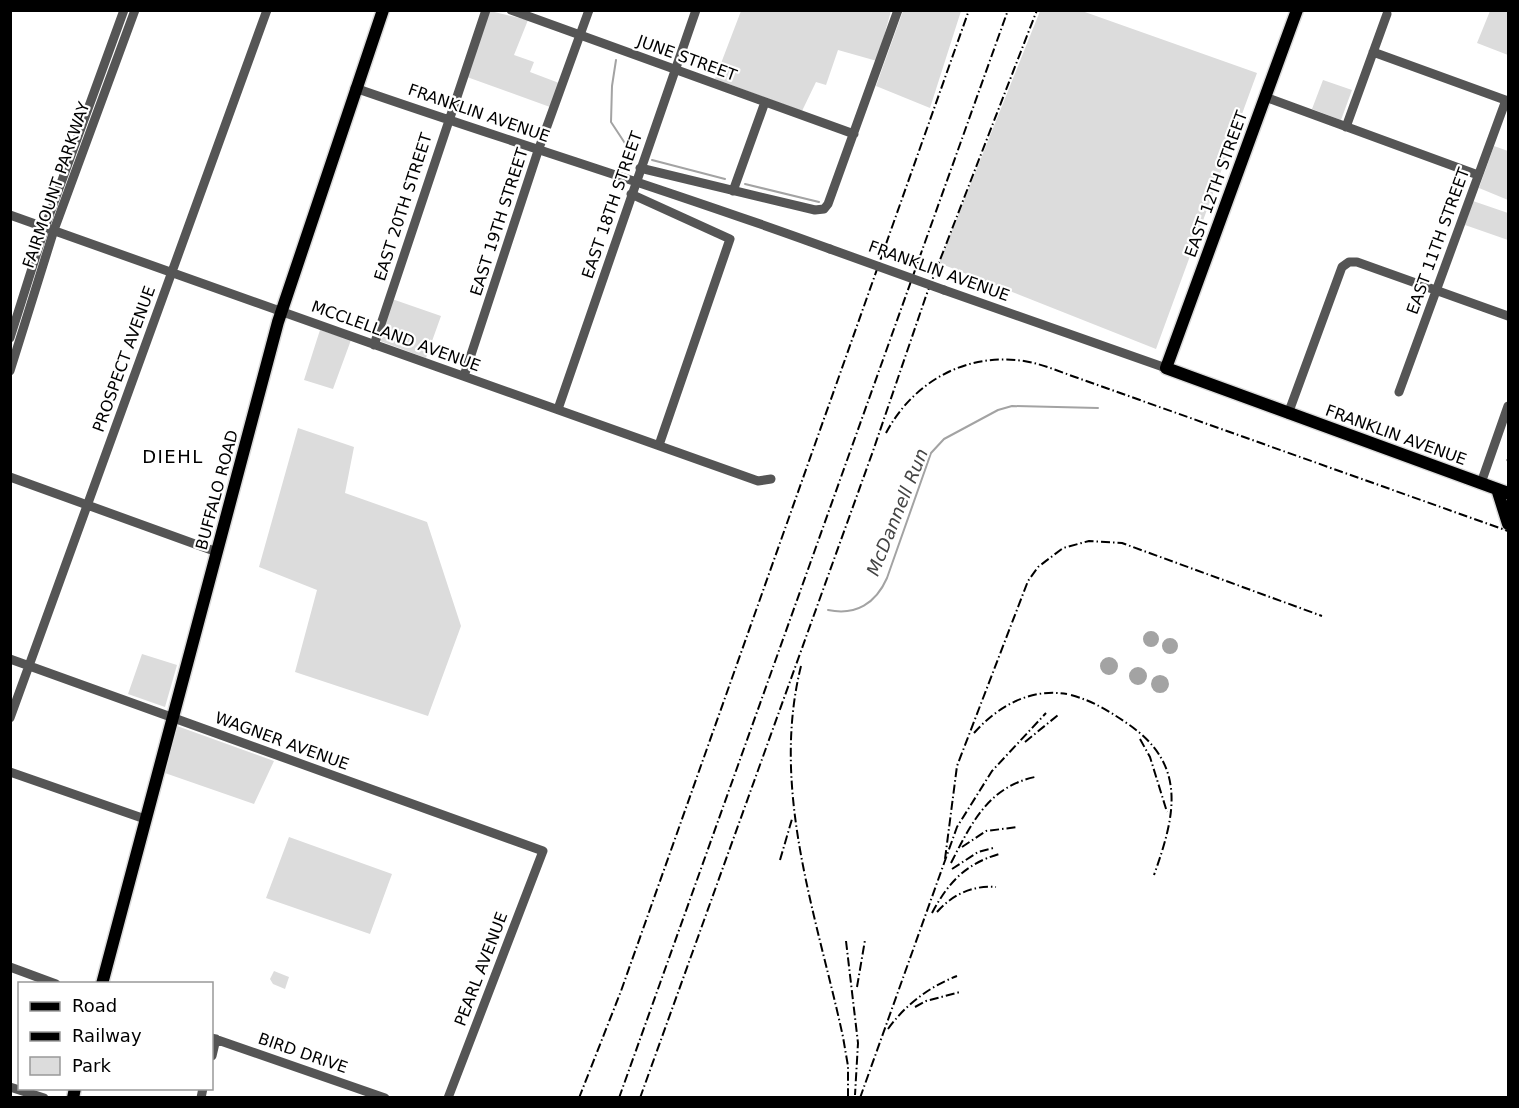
<svg xmlns="http://www.w3.org/2000/svg" width="1519" height="1108" font-family="'DejaVu Sans',sans-serif">
<rect width="100%" height="100%" fill="#fff"/>
<path fill="#dcdcdc" d="M 490,11 L 528,20 L 514,55 L 534,62 L 530,72 L 559,83 L 550,107 L 467,77 Z
M 741,11 L 891,11 L 877,61 L 838,50 L 826,85 L 816,82 L 802,111 L 715,79 Z
M 903,11 L 961,11 L 930,108 L 876,86 Z
M 1040,11 L 1082,11 L 1257,73 L 1156,349 L 939,263 Z
M 1490,11 L 1508,11 L 1508,55 L 1477,43 Z
M 1323,80 L 1352,90 L 1341,120 L 1312,109 Z
M 1494,146 L 1508,151 L 1508,200 L 1479,188 Z
M 1473,201 L 1508,213 L 1508,240 L 1465,225 Z
M 392,299 L 441,316 L 426,358 L 380,341 Z
M 320,330 L 351,340 L 333,389 L 304,380 Z
M 298,428 L 354,447 L 345,493 L 427,522 L 461,626 L 428,716 L 295,672 L 317,590 L 259,567 Z
M 142,654 L 177,665 L 165,707 L 128,694 Z
M 177,726 L 274,761 L 254,804 L 162,772 Z
M 289,837 L 392,874 L 370,934 L 266,898 Z
M 274,971 L 289,977 L 285,989 L 273,984 L 270,979 Z"/>
<path fill="#a3a3a3" d="M1143 639a8 8 0 1 1 16 0a8 8 0 1 1-16 0Z
M1162 646a8 8 0 1 1 16 0a8 8 0 1 1-16 0Z
M1100 666a9 9 0 1 1 18 0a9 9 0 1 1-18 0Z
M1129 676a9 9 0 1 1 18 0a9 9 0 1 1-18 0Z
M1151 684a9 9 0 1 1 18 0a9 9 0 1 1-18 0Z"/>
<g fill="none" stroke-linecap="round" stroke-linejoin="round">
<path stroke="#a3a3a3" stroke-width="2" d="M 616,60 L 612,86 L 611,122 L 634,157
M 652,160 L 725,179
M 745,184 L 819,202
M 1507,460 L 1508,461
M 828,610 C 856,616 876,603 887,578 L 931,453 L 944,439 L 998,410 L 1012,406 L 1098,408"/>
<defs>
<path id="major" d="M 1297,10 L 1166,368 L 1508,493
M 1497,489 L 1508,524
M 102,984 L 278,322 L 383,10
M 73,1098 L 75,1088"/>
</defs>
<use href="#major" stroke="#dbdbdb" stroke-width="15"/>
<path stroke="#555" stroke-width="9" d="M 511,10 L 854,134
M 1373,52 L 1508,101
M 355,88 C 513,143 673,191 830,249
M 1265,97 L 1478,175
M 1346,127 L 1387,14
M 640,168 L 815,210 L 824,209 L 828,204 L 898,10
M 733,191 L 765,102
M 631,194 L 730,239 L 659,445
M 10,215 L 758,481 L 771,479
M 944,290 L 1166,368
M 10,338 L 45,227 L 124,10
M 374,345 L 486,10
M 10,371 L 54,230 L 135,10
M 464,376 L 538,151 L 589,10
M 1399,392 L 1506,100
M 558,409 L 696,10
M 1288,414 L 1342,267 L 1349,262 L 1357,262 L 1508,316
M 10,477 L 217,552
M 1481,483 L 1508,406
M 10,659 L 543,851 L 448,1098
M 10,718 L 267,10
M 10,772 L 145,819
M 10,967 L 56,984
M 212,1038 L 385,1098
M 212,1056 L 216,1039
M 10,1087 L 44,1098
M 201,1098 L 203,1088"/>
<use href="#major" stroke="#000" stroke-width="12"/>
<path stroke="#000" stroke-width="2" stroke-dasharray="9 3 1.5 3" stroke-linecap="butt" d="M 886,433 C 913,382 966,352 1024,361 C 1043,364 1060,372 1078,378 L 1508,531
M 801,666 C 770,791 817,916 843,1037 L 848,1066 L 848,1098
M 1071,695 C 1093,701 1109,711 1128,724 C 1188,765 1175,816 1154,875
M 974,733 C 998,706 1030,688 1067,694
M 1140,739 L 1150,757 L 1167,812
M 1025,742 L 1058,715
M 962,847 L 986,831 L 1018,827
M 945,859 L 957,766 L 1028,581 L 1038,567 L 1063,548 L 1089,541 L 1122,543 L 1322,616
M 780,860 L 792,819
M 951,863 C 971,824 988,787 1035,777
M 952,869 L 978,852 L 993,848
M 937,912 C 952,895 972,885 996,887
M 932,913 C 948,883 965,864 999,854
M 846,941 L 858,1043 L 855,1095
M 857,987 L 865,940
M 915,1007 L 926,1001 L 960,992
M 888,1029 C 906,1004 929,987 957,976
M 579,1098 L 621,991 L 969,10
M 619,1098 L 1008,10
M 640,1098 L 873,451 L 926,296 L 1037,10
M 860,1098 L 957,827 L 992,771 L 1046,713"/>
<path stroke="#555" stroke-width="9" d="M 830,249 L 944,290"/>
</g>
<g text-anchor="middle" dominant-baseline="central" stroke-width="4.5" stroke-linejoin="round" paint-order="stroke">
<g font-size="16" fill="#000" stroke="#fff">
<text transform="translate(687 58) rotate(20)">JUNE STREET</text>
<text transform="translate(479 113) rotate(19)">FRANKLIN AVENUE</text>
<text transform="translate(1216 184) rotate(-70)">EAST 12TH STREET</text>
<text transform="translate(56 185) rotate(-71)">FAIRMOUNT PARKWAY</text>
<text transform="translate(612 205) rotate(-71)">EAST 18TH STREET</text>
<text transform="translate(403 207) rotate(-72)">EAST 20TH STREET</text>
<text transform="translate(499 222) rotate(-72)">EAST 19TH STREET</text>
<text transform="translate(1438 241) rotate(-70)">EAST 11TH STREET</text>
<text transform="translate(939 271) rotate(20)">FRANKLIN AVENUE</text>
<text transform="translate(396 336) rotate(20)">MCCLELLAND AVENUE</text>
<text transform="translate(124 359) rotate(-70)">PROSPECT AVENUE</text>
<text transform="translate(1396 435) rotate(20)">FRANKLIN AVENUE</text>
<text transform="translate(217 490) rotate(-75)">BUFFALO ROAD</text>
<text transform="translate(282 741) rotate(20)">WAGNER AVENUE</text>
<text transform="translate(481 969) rotate(-69)">PEARL AVENUE</text>
<text transform="translate(303 1053) rotate(19)">BIRD DRIVE</text>
</g>
<g font-size="18" letter-spacing="1.5" fill="#000" stroke="#fff">
<text x="173" y="456">DIEHL</text>
</g>
<g font-size="18" font-style="italic" fill="#444" stroke="#fff">
<text transform="translate(897 512) rotate(-68)">McDannell Run</text>
</g>
</g>
<rect width="1519" height="1108" fill="none" stroke="#000000" stroke-width="24"/>
<rect x="18" y="982" width="195" height="108" fill="#ffffff" stroke="#999999" stroke-width="1.5"/>
<rect x="30" y="1002" width="30" height="9" fill="#000000" stroke="#999999" stroke-width="1.5"/>
<text x="72" y="1012" font-size="18" fill="#000000">Road</text>
<rect x="30" y="1032" width="30" height="9" fill="#000000" stroke="#999999" stroke-width="1.5"/>
<text x="72" y="1042" font-size="18" fill="#000000">Railway</text>
<rect x="30" y="1057" width="30" height="18" fill="#dcdcdc" stroke="#999999" stroke-width="1.5"/>
<text x="72" y="1072" font-size="18" fill="#000000">Park</text>
</svg>
